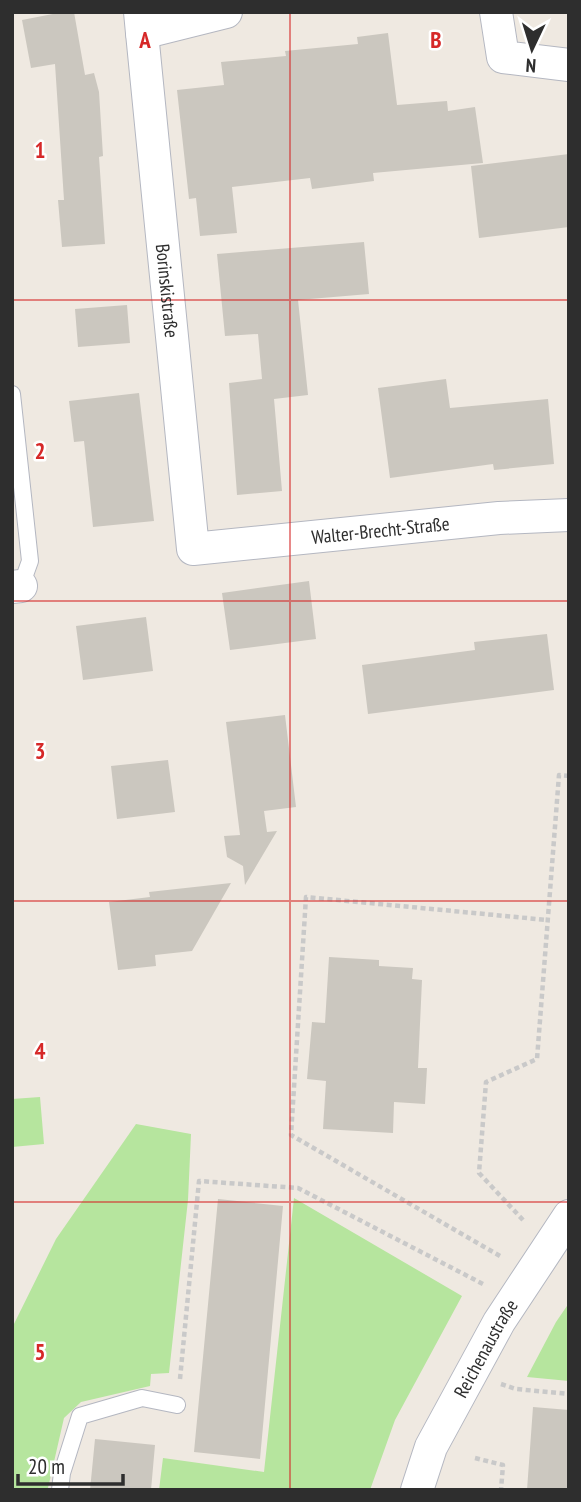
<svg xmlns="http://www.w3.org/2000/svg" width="581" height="1502" font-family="'PT Sans Narrow',sans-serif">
<rect width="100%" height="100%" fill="#efe9e1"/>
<path fill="#b6e59e" d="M 40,1097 L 44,1144 L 12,1147 L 12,1099 Z
M 136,1124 L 191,1134 L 188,1200 L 169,1373 L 151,1374 L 150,1386 L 81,1402 L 64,1418 L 48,1488 L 12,1490 L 12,1328 L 56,1239 Z
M 294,1198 L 462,1296 L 395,1420 L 370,1490 L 159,1490 L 163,1458 L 264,1472 Z
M 569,1303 L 569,1381 L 527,1377 L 556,1322 Z"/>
<path fill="#cbc7bf" d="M 63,12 L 74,12 L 85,75 L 94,73 L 99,92 L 103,156 L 99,157 L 105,244 L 62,247 L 58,200 L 64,200 L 55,64 L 31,68 L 22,20 Z
M 388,33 L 397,105 L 447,101 L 448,111 L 475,107 L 483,163 L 373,173 L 374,181 L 312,189 L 310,178 L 232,187 L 237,233 L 200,236 L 196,198 L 189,199 L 177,90 L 224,85 L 221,62 L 286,56 L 285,51 L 358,44 L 357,37 Z
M 569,154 L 569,227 L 479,238 L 471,166 Z
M 364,242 L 369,294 L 298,300 L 308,395 L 274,399 L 282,491 L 237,495 L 229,383 L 262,379 L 258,334 L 225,336 L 217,254 Z
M 127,305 L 130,343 L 78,347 L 75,309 Z
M 446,379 L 450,408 L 548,399 L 554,464 L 494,470 L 493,464 L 390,478 L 378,388 Z
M 139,393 L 154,521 L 93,527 L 84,441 L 74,442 L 69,401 Z
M 309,581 L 316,639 L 230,650 L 222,593 Z
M 146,617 L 153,671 L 83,680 L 76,626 Z
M 547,634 L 554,690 L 368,714 L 362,665 L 475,650 L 474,642 Z
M 285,715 L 296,807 L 264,811 L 267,832 L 277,831 L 245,885 L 243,866 L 227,857 L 224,836 L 240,835 L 226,722 Z
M 168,760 L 175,812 L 117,819 L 111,766 Z
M 231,883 L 192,951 L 155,955 L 156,966 L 118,970 L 109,902 L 150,897 L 149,892 Z
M 329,957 L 379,960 L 379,966 L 413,968 L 412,979 L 422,980 L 418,1068 L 427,1068 L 425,1104 L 394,1102 L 393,1133 L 323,1129 L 326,1081 L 307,1079 L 312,1022 L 325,1023 Z
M 218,1199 L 283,1206 L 260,1459 L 194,1452 Z
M 533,1407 L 569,1410 L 569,1490 L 527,1490 Z
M 95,1439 L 155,1445 L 151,1490 L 90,1490 Z"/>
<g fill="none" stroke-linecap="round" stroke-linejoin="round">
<defs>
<path id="service" d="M 12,394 L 30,561 L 21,586
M 60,1490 L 62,1473 L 80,1416 L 142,1398 L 177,1405"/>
<g id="minor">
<path d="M 140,12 L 142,33 L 226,12"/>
<path d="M 496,12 L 503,57 L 569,65"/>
<path id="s1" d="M 142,33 L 193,549 L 499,518 L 569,515"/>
<path d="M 12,587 L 21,586"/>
<path id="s2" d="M 417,1490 L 431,1447 L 499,1322 L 569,1216"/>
</g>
</defs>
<use href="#service" stroke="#b4b7c1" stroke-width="18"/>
<use href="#minor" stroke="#b4b7c1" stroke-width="34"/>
<path stroke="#c9c9c9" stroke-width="4.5" stroke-dasharray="5 3.5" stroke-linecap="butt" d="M 523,1220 L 479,1173 L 486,1082 L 537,1059 L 559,775 L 569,776
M 500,1256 L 291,1135 L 306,897 L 547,920
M 180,1379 L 199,1181 L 298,1188 L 483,1284
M 501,1384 L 516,1389 L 569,1394
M 475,1458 L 503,1465 L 501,1490"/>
<use href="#service" stroke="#fff" stroke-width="16"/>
<use href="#minor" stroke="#fff" stroke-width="32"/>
</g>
<path fill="none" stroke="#d62828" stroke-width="2" stroke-opacity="0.55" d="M 290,12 L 290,1490M 12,300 L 569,300M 12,601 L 569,601M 12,901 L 569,901M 12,1202 L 569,1202"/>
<g text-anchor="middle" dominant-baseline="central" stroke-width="5" stroke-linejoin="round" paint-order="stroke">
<g font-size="19" fill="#2e2e2e" stroke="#fff">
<text stroke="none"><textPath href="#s1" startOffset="259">Borinskistraße</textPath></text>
<text stroke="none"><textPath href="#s1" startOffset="707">Walter-Brecht-Straße</textPath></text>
<text stroke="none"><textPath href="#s2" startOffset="158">Reichenaustraße</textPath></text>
</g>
</g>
<g font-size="23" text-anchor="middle" font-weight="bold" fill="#d62828" stroke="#fff" stroke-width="5" stroke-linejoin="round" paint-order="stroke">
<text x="145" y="48">A</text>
<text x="436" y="48">B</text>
<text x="40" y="158">1</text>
<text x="40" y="459">2</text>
<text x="40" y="759">3</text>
<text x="40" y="1059">4</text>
<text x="40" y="1360">5</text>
</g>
<rect width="581" height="1502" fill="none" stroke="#2e2e2e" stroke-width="28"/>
<g transform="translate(532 49) rotate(184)" stroke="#ffffff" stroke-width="5" paint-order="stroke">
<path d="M0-5L12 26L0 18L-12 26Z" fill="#2e2e2e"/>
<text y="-10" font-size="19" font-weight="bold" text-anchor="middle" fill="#2e2e2e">N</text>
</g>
<path d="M18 1474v10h105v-10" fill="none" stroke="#2e2e2e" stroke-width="3.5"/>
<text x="28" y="1474" font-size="21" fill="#2e2e2e" stroke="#ffffff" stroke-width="5" paint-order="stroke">20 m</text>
</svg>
